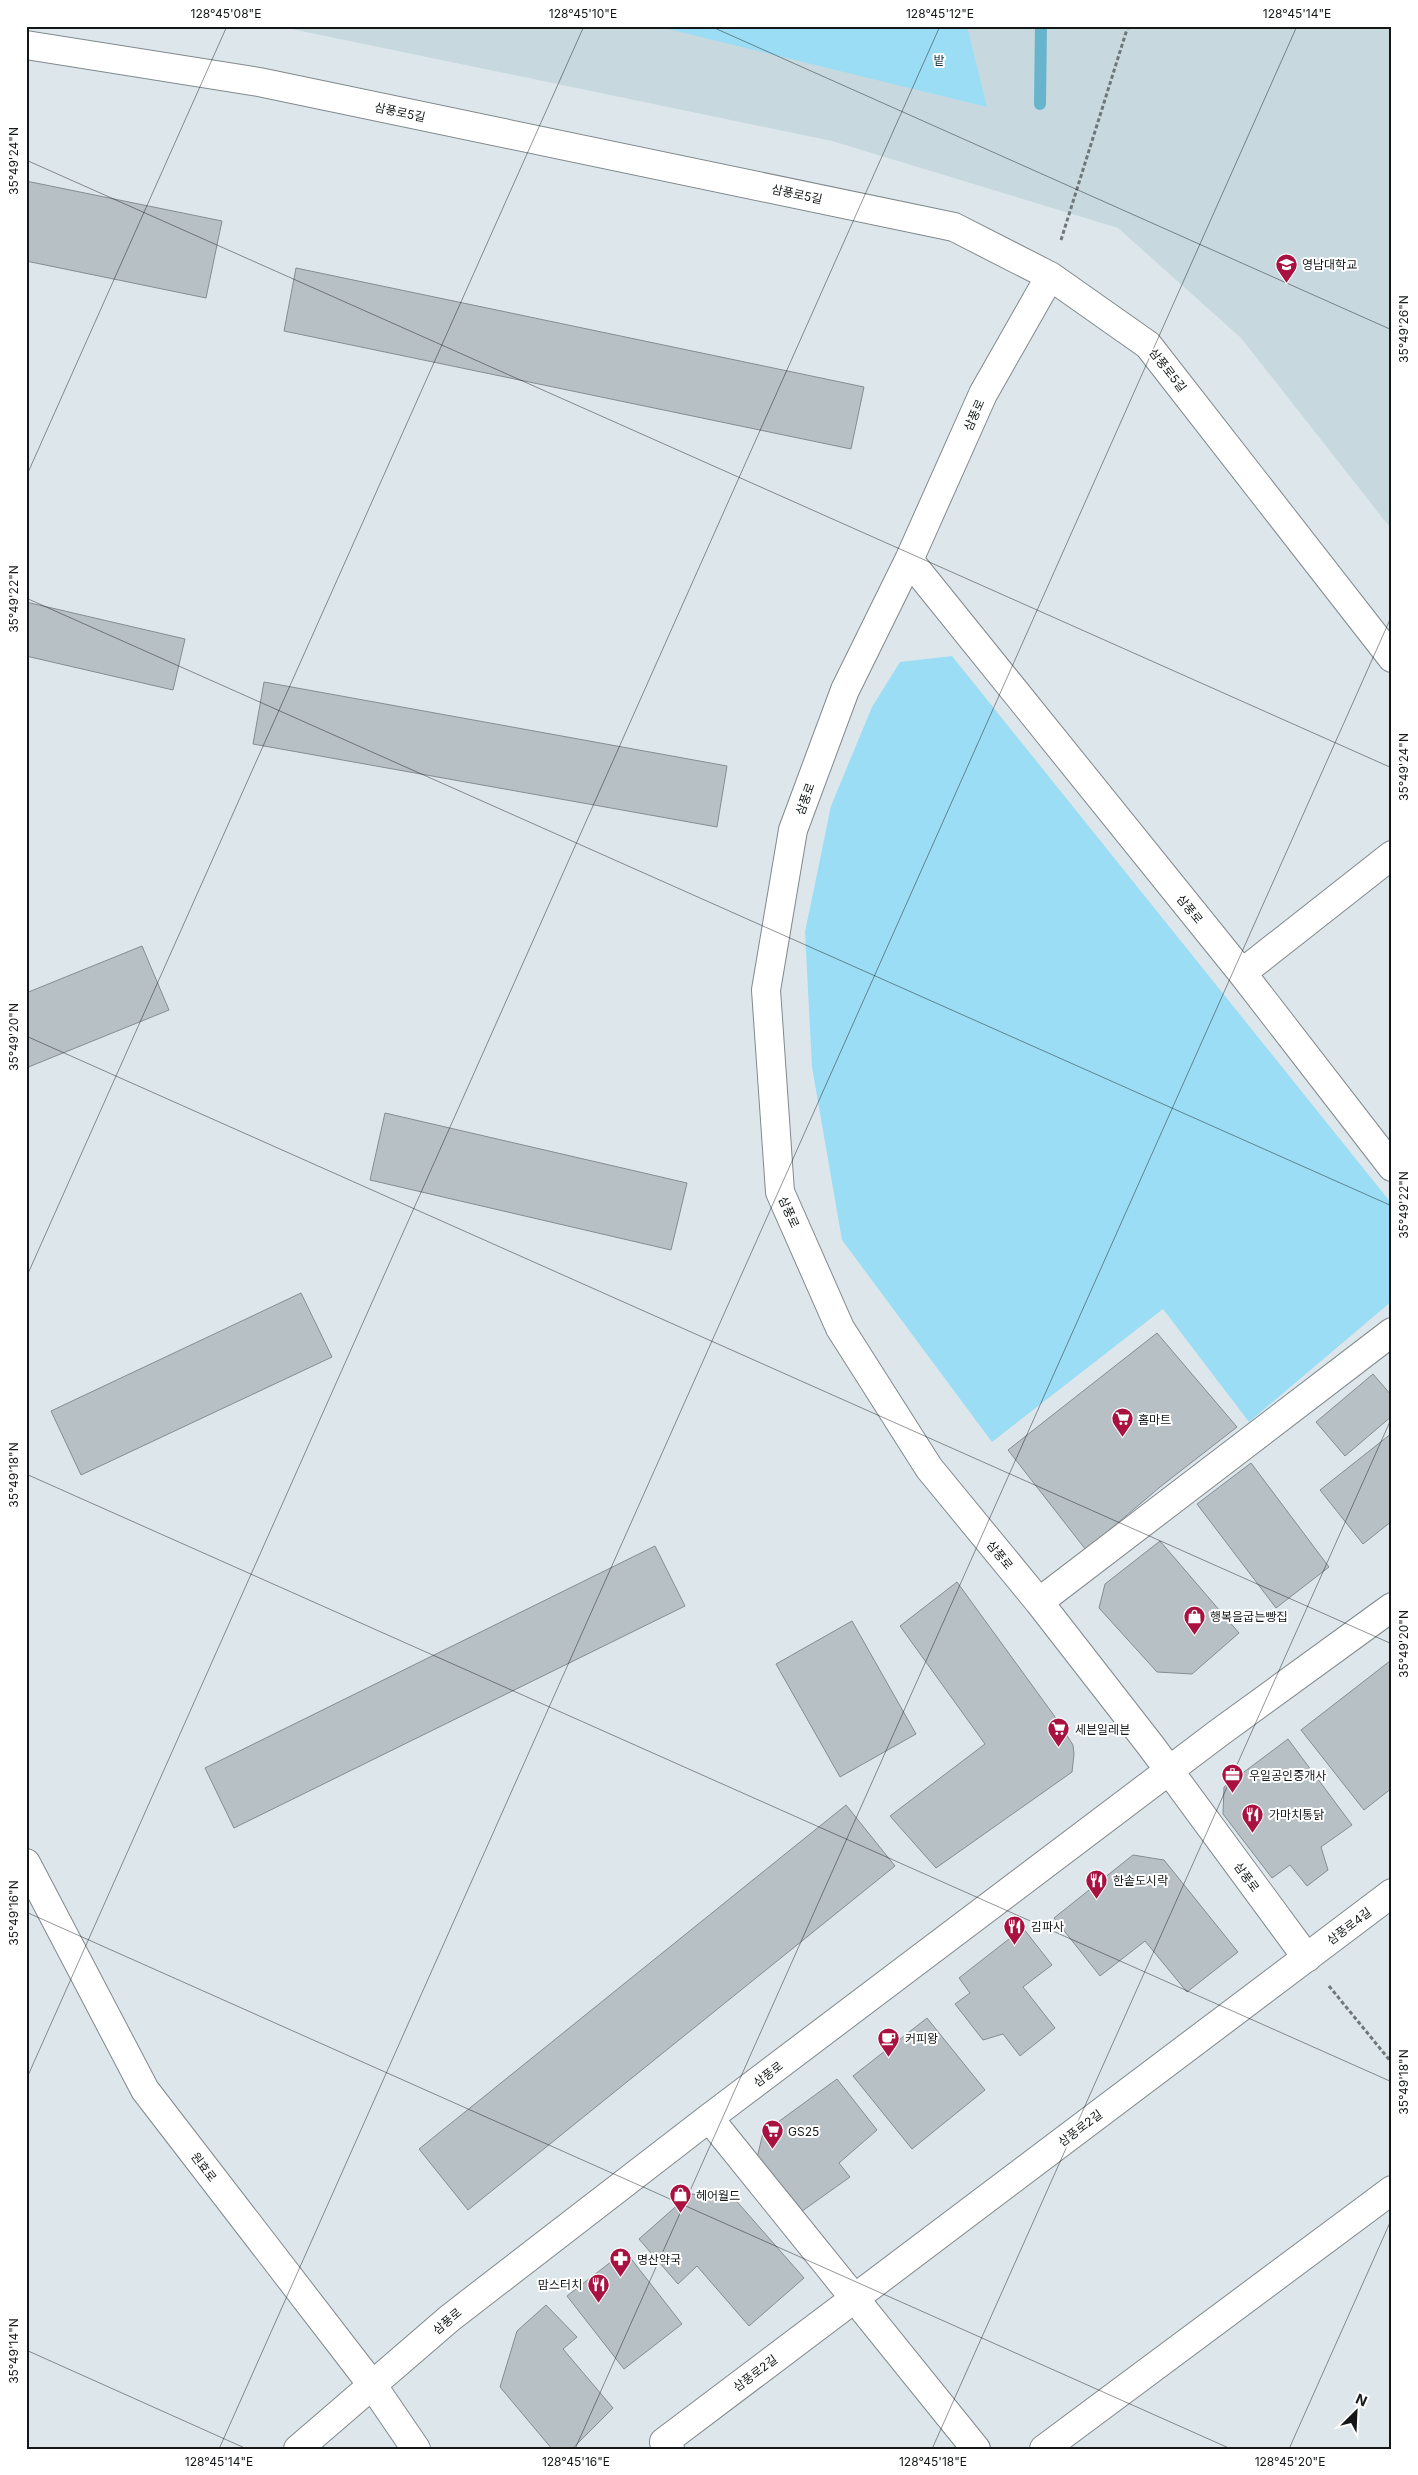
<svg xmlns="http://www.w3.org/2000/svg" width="1418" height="2475" font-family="Inter,'Noto Sans KR',sans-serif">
<rect width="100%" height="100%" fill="#dde7eb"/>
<path fill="#c7d9df" d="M 277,26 L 1392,26 L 1392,530 L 1241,338 L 1118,228 L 832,141 Z"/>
<path fill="#9bddf4" d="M 656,26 L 967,26 L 987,107 Z
M 952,656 L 1392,1204 L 1392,1301 L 1249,1422 L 1163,1309 L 992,1442 L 842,1240 L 812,1067 L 805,932 L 831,806 L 872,707 L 900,662 Z"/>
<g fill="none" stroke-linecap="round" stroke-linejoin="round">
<path stroke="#69b4cd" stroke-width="12" d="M 1040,104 L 1041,26"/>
</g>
<path fill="#b7c0c4" stroke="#858d91" d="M 26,181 L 222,221 L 206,298 L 26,261 Z
M 296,268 L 864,387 L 851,449 L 284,331 Z
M 26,602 L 185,639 L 173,690 L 26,656 Z
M 264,682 L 727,766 L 717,827 L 253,744 Z
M 142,946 L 169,1010 L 26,1068 L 26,993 Z
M 385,1113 L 687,1183 L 671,1250 L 370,1180 Z
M 301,1293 L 332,1357 L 81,1475 L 51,1411 Z
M 1157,1333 L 1237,1427 L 1160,1487 L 1086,1550 L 1008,1450 Z
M 1373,1374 L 1392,1396 L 1392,1416 L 1345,1456 L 1316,1422 Z
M 1392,1433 L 1392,1521 L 1363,1544 L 1320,1490 Z
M 1251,1463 L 1329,1567 L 1276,1608 L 1197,1504 Z
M 1160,1541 L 1239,1633 L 1192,1674 L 1157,1672 L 1099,1608 L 1105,1584 Z
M 655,1546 L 685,1606 L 234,1828 L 205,1768 Z
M 957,1582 L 1053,1714 L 1073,1745 L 1074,1754 L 1072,1772 L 936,1868 L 890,1816 L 985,1744 L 900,1626 Z
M 852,1621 L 916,1734 L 840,1777 L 776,1664 Z
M 1390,1661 L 1392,1788 L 1364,1810 L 1301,1730 Z
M 1288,1739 L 1352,1825 L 1321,1847 L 1328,1870 L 1307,1886 L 1290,1865 L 1272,1878 L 1223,1814 L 1224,1787 Z
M 846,1805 L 895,1866 L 468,2210 L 419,2149 Z
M 1133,1855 L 1164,1860 L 1238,1952 L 1187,1992 L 1145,1941 L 1100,1976 L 1054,1918 Z
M 1023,1928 L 1052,1965 L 1023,1987 L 1055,2028 L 1020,2056 L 1003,2034 L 983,2040 L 955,2004 L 970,1993 L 959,1978 Z
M 927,2018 L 985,2090 L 912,2149 L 853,2076 Z
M 837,2079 L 877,2130 L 839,2163 L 850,2177 L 798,2214 L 757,2158 L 763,2133 Z
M 690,2194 L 732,2196 L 804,2278 L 749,2326 L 697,2266 L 678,2284 L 639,2239 Z
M 625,2251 L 682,2324 L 624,2369 L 567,2296 Z
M 546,2305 L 577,2337 L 563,2349 L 613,2408 L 572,2449 L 552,2449 L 500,2387 L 517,2331 Z"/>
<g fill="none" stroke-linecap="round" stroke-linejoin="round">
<defs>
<path id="minor" d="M 26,45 L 259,82 L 954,227 L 1050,276 L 1148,345 L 1392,658
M 1050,276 L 983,394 L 909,560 L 845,690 L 793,830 L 766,990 L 780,1192 L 840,1328 L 929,1468 L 1039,1602 L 1151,1746 L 1307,1958
M 909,560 L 1242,973 L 1392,1167
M 1242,973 L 1392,855
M 1039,1602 L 1392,1332
M 709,2118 L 976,2449
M 298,2449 L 450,2318 L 709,2118 L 1220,1732 L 1392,1607
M 670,2449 L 664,2442 L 1392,1893
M 1044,2449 L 1392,2190"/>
<path id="major" d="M 26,1863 L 145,2090 L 373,2386 L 416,2449"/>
</defs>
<use href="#minor" stroke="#80898c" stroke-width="30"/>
<use href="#major" stroke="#80898c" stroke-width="30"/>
<path stroke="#707779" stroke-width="3" stroke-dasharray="4 2.5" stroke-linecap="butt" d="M 1061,240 L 1128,26
M 1329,1986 L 1392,2063"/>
<use href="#minor" stroke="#fff" stroke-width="28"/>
<use href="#major" stroke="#fff" stroke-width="28"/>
</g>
<path fill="none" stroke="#131718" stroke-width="1" stroke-opacity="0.45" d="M 710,26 L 1392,330M 26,160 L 1392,768M 26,477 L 227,26M 26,598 L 1392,1206M 26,1036 L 1392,1644M 26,1278 L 584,26M 26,1474 L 1392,2082M 26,1912 L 1231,2449M 26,2080 L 940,26M 26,2350 L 247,2449M 219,2449 L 1297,26M 575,2449 L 1392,615M 932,2449 L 1392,1417M 1289,2449 L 1392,2218"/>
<defs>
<symbol id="university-pin" viewBox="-11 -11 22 30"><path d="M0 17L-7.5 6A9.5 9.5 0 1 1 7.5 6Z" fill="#a91240" stroke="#fff"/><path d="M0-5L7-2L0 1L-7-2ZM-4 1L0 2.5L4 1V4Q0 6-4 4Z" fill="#fff"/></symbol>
<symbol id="supermarket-pin" viewBox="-11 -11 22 30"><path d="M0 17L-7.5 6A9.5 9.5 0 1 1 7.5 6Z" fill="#a91240" stroke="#fff"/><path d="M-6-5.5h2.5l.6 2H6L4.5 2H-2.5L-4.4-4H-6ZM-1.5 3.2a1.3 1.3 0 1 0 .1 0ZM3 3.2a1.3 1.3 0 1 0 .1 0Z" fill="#fff"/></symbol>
<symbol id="shop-pin" viewBox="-11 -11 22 30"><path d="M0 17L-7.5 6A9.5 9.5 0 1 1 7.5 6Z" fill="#a91240" stroke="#fff"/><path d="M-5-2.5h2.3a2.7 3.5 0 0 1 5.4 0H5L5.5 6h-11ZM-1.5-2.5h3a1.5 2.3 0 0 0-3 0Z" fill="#fff"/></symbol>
<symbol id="office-pin" viewBox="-11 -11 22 30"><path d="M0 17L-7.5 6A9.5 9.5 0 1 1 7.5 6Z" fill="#a91240" stroke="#fff"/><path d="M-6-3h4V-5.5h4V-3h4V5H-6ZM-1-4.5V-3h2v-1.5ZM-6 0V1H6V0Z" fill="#fff"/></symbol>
<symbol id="restaurant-pin" viewBox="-11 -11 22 30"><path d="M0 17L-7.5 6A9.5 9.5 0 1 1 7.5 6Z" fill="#a91240" stroke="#fff"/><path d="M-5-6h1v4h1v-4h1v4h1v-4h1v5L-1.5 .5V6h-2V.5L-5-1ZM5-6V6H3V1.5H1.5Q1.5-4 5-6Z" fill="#fff"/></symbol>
<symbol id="cafe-pin" viewBox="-11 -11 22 30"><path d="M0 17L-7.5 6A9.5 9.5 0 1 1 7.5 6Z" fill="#a91240" stroke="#fff"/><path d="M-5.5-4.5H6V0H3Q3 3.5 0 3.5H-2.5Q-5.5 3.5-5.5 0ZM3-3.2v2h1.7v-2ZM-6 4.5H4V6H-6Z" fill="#fff"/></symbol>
<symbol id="pharmacy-pin" viewBox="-11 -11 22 30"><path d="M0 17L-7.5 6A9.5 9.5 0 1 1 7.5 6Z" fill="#a91240" stroke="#fff"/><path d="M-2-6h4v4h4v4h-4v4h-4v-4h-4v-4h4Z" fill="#fff"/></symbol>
</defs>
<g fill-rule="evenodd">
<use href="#university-pin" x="1274" y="252" width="25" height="34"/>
<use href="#supermarket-pin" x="1110" y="1406" width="25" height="34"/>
<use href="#shop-pin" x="1182" y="1604" width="25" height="34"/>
<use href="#supermarket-pin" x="1046" y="1716" width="25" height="34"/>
<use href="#office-pin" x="1220" y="1762" width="25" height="34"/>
<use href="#restaurant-pin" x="1240" y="1802" width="25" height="34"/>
<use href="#restaurant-pin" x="1084" y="1868" width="25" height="34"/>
<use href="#restaurant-pin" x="1002" y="1914" width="25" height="34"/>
<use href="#cafe-pin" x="876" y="2026" width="25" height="34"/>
<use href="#supermarket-pin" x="760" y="2118" width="25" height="34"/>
<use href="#shop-pin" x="668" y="2182" width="25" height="34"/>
<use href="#pharmacy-pin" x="608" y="2246" width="25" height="34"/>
<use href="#restaurant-pin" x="586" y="2272" width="25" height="34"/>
</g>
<g text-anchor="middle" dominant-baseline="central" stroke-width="4" stroke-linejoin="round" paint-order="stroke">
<g font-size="12" fill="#163945" stroke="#fff">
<text x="939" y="60">밭</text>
</g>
<g font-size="12" fill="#131718" stroke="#fff">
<text transform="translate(400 112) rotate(12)">삼풍로5길</text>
<text transform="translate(797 194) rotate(12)">삼풍로5길</text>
<text transform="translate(1168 370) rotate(52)">삼풍로5길</text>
<text transform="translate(974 415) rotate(-66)">삼풍로</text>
<text transform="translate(805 799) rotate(-70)">삼풍로</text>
<text transform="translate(1190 909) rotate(51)">삼풍로</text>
<text transform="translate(789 1212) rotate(66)">삼풍로</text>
<text transform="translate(1000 1555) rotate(51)">삼풍로</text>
<text transform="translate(1247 1877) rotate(54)">삼풍로</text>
<text transform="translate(1349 1926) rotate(-37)">삼풍로4길</text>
<text transform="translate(768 2074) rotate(-37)">삼풍로</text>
<text transform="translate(1080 2128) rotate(-37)">삼풍로2길</text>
<text transform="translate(204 2167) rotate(53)">원효로</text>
<text transform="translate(447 2321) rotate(-40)">삼풍로</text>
<text transform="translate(755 2373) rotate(-37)">삼풍로2길</text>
</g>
<g font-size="12" fill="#131718" stroke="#fff" text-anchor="start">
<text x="1302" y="264">영남대학교</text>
<text x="1138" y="1419">홈마트</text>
<text x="1210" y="1616">행복을굽는빵집</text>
<text x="1075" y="1729">세븐일레븐</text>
<text x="1249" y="1775">우일공인중개사</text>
<text x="1269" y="1814">가마치통닭</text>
<text x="1113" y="1880">한솥도시락</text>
<text x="1031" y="1926">김파사</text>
<text x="905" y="2038">커피왕</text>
<text x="788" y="2131">GS25</text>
<text x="696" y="2195">헤어월드</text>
<text x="637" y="2259">명산약국</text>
<text x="582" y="2284" text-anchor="end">맘스터치</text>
</g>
</g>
<rect width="1418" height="2475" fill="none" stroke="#ffffff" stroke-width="55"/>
<g transform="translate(1356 2412) rotate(24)" stroke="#ffffff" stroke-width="4" paint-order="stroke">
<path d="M0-4L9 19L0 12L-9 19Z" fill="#131718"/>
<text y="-8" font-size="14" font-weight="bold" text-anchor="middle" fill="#131718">N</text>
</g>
<rect x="28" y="28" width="1362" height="2420" fill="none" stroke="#131718" stroke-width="2"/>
<g font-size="12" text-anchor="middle" fill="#131718">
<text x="226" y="18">128°45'08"E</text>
<text x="583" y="18">128°45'10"E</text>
<text x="940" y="18">128°45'12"E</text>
<text x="1297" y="18">128°45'14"E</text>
<text transform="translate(14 161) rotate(-90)" y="4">35°49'24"N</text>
<text transform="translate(1404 329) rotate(-90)" y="4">35°49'26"N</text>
<text transform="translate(14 599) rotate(-90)" y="4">35°49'22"N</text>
<text transform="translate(1404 767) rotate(-90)" y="4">35°49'24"N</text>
<text transform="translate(14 1037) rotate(-90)" y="4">35°49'20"N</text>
<text transform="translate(1404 1205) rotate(-90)" y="4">35°49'22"N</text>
<text transform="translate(14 1475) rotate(-90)" y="4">35°49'18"N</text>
<text transform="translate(1404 1644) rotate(-90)" y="4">35°49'20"N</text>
<text transform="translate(14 1913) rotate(-90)" y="4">35°49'16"N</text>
<text transform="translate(1404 2082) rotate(-90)" y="4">35°49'18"N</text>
<text transform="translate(14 2351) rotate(-90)" y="4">35°49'14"N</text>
<text x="219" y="2466">128°45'14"E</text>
<text x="576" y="2466">128°45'16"E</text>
<text x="933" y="2466">128°45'18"E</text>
<text x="1290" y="2466">128°45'20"E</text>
</g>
</svg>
